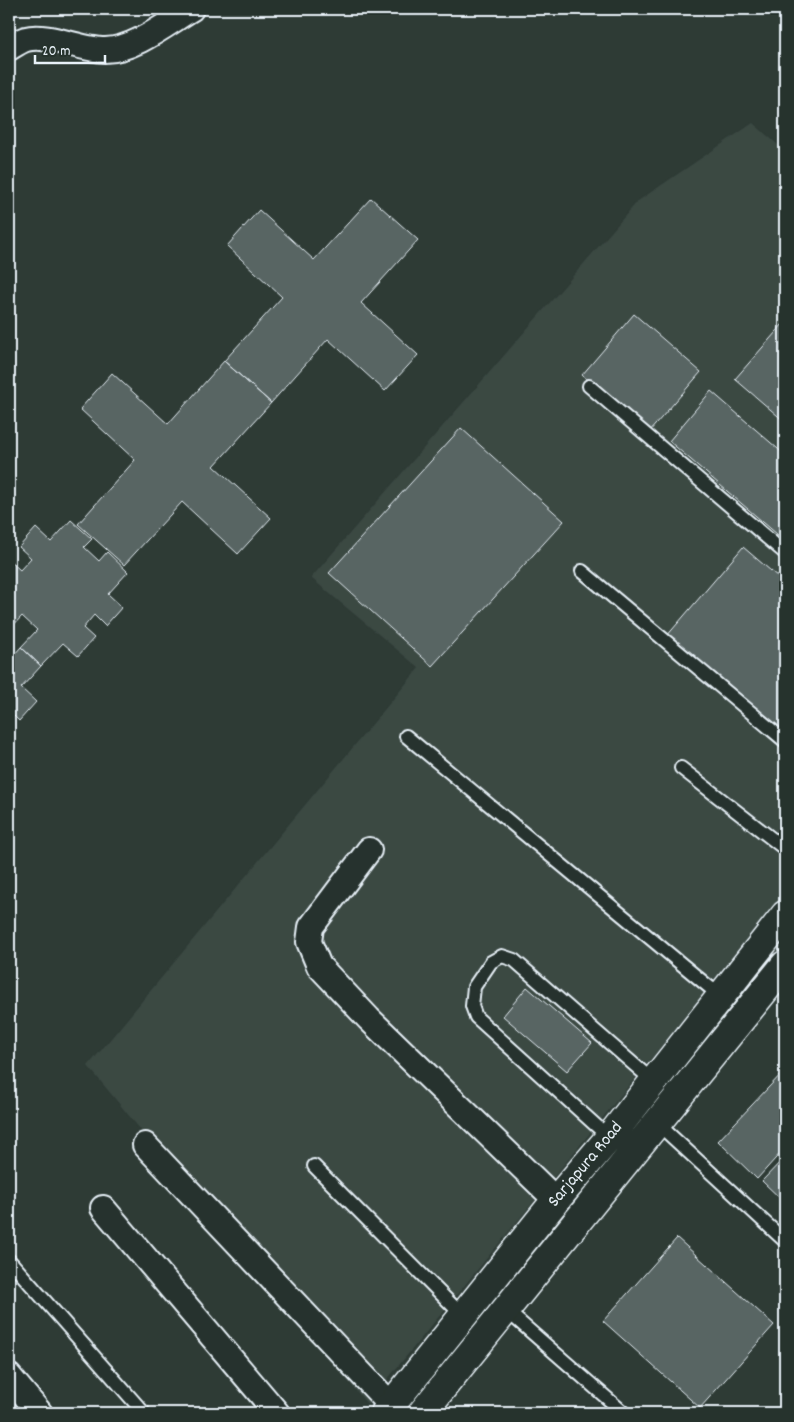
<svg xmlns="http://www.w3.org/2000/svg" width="794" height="1422" font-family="Dekko,sans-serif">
<rect width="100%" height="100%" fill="#2e3b35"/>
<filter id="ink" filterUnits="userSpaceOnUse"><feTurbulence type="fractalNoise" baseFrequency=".02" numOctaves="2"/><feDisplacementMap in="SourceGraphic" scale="10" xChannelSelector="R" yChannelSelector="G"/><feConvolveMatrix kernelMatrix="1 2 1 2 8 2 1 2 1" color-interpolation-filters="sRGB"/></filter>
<g filter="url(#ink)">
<path fill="#3b4843" d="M 753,123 L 785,151 L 785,896 L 367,1404 L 88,1066 L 419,668 L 311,578 L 638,201 Z"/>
<path fill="#596563" stroke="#e8f1f8" d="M 371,198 L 418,240 L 361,303 L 418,355 L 385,391 L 328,339 L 271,403 L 224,361 L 282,297 L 227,246 L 259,210 L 314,260 Z
M 634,314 L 701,372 L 649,432 L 582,375 Z
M 783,324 L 785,325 L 785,422 L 735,379 Z
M 224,361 L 271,403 L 214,466 L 271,518 L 238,554 L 182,502 L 124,565 L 78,524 L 135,460 L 80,409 L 112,373 L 168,424 Z
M 711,391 L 785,455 L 785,541 L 669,441 Z
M 461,428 L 564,521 L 432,666 L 329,573 Z
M 71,520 L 92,539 L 84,547 L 99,561 L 107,552 L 128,572 L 108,594 L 122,607 L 105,626 L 94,615 L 83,628 L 94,638 L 78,656 L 63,643 L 41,666 L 21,647 L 37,630 L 22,616 L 9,630 L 9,560 L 20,570 L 31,558 L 19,547 L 36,528 L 51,542 Z
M 743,547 L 785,583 L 785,740 L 666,637 Z
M 21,647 L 41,666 L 21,688 L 36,702 L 19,721 L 9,711 L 9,652 L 13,656 Z
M 527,987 L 592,1043 L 567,1071 L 503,1016 Z
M 785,1070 L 785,1148 L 757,1179 L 718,1141 Z
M 785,1157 L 785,1203 L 762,1181 Z
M 677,1238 L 774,1325 L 700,1408 L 603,1321 Z"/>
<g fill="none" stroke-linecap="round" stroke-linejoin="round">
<defs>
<path id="service" d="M 589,386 L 785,553
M 582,571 L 785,741
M 406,736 L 720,996
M 681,768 L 785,849
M 657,1123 L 785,1241
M 612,1140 L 476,1017 L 472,1006 L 474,987 L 491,962 L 502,956 L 514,960 L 654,1082
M 314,1166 L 463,1316
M 9,1260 L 144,1413
M 506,1310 L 624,1413"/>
<path id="minor" d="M 9,48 C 14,45 20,41 26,39 C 47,33 82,50 105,50 C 134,50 166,24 191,9
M 369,850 L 311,927 L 309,942 L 319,966 L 369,1019 L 556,1200
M 145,1145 L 391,1405
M 103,1208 L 277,1413
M 9,1376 L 40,1413"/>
<path id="primary" d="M 385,1413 L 556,1200 L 609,1138 L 785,915
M 422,1413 L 785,965"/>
</defs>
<use href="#service" stroke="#e8f1f8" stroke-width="16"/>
<use href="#minor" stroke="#e8f1f8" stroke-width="28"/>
<use href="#primary" stroke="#e8f1f8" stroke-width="31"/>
<use href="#service" stroke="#26332d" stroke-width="12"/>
<use href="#minor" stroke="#26332d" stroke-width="24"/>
<use href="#primary" stroke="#26332d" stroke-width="28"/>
</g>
</g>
<g text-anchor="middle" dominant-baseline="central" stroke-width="4" stroke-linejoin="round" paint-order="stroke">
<g font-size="18" fill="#e8f1f8" stroke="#26332d">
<text transform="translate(586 1165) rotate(-50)">Sarjapura Road</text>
</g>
</g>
<rect width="794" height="1422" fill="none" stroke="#26332d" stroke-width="30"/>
<rect x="15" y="15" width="764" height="1392" fill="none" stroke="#e8f1f8" stroke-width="2" filter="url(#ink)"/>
<path d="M35 55v8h70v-8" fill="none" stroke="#e8f1f8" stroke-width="2.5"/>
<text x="42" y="55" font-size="15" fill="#e8f1f8" stroke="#26332d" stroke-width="4" paint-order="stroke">20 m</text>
</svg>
